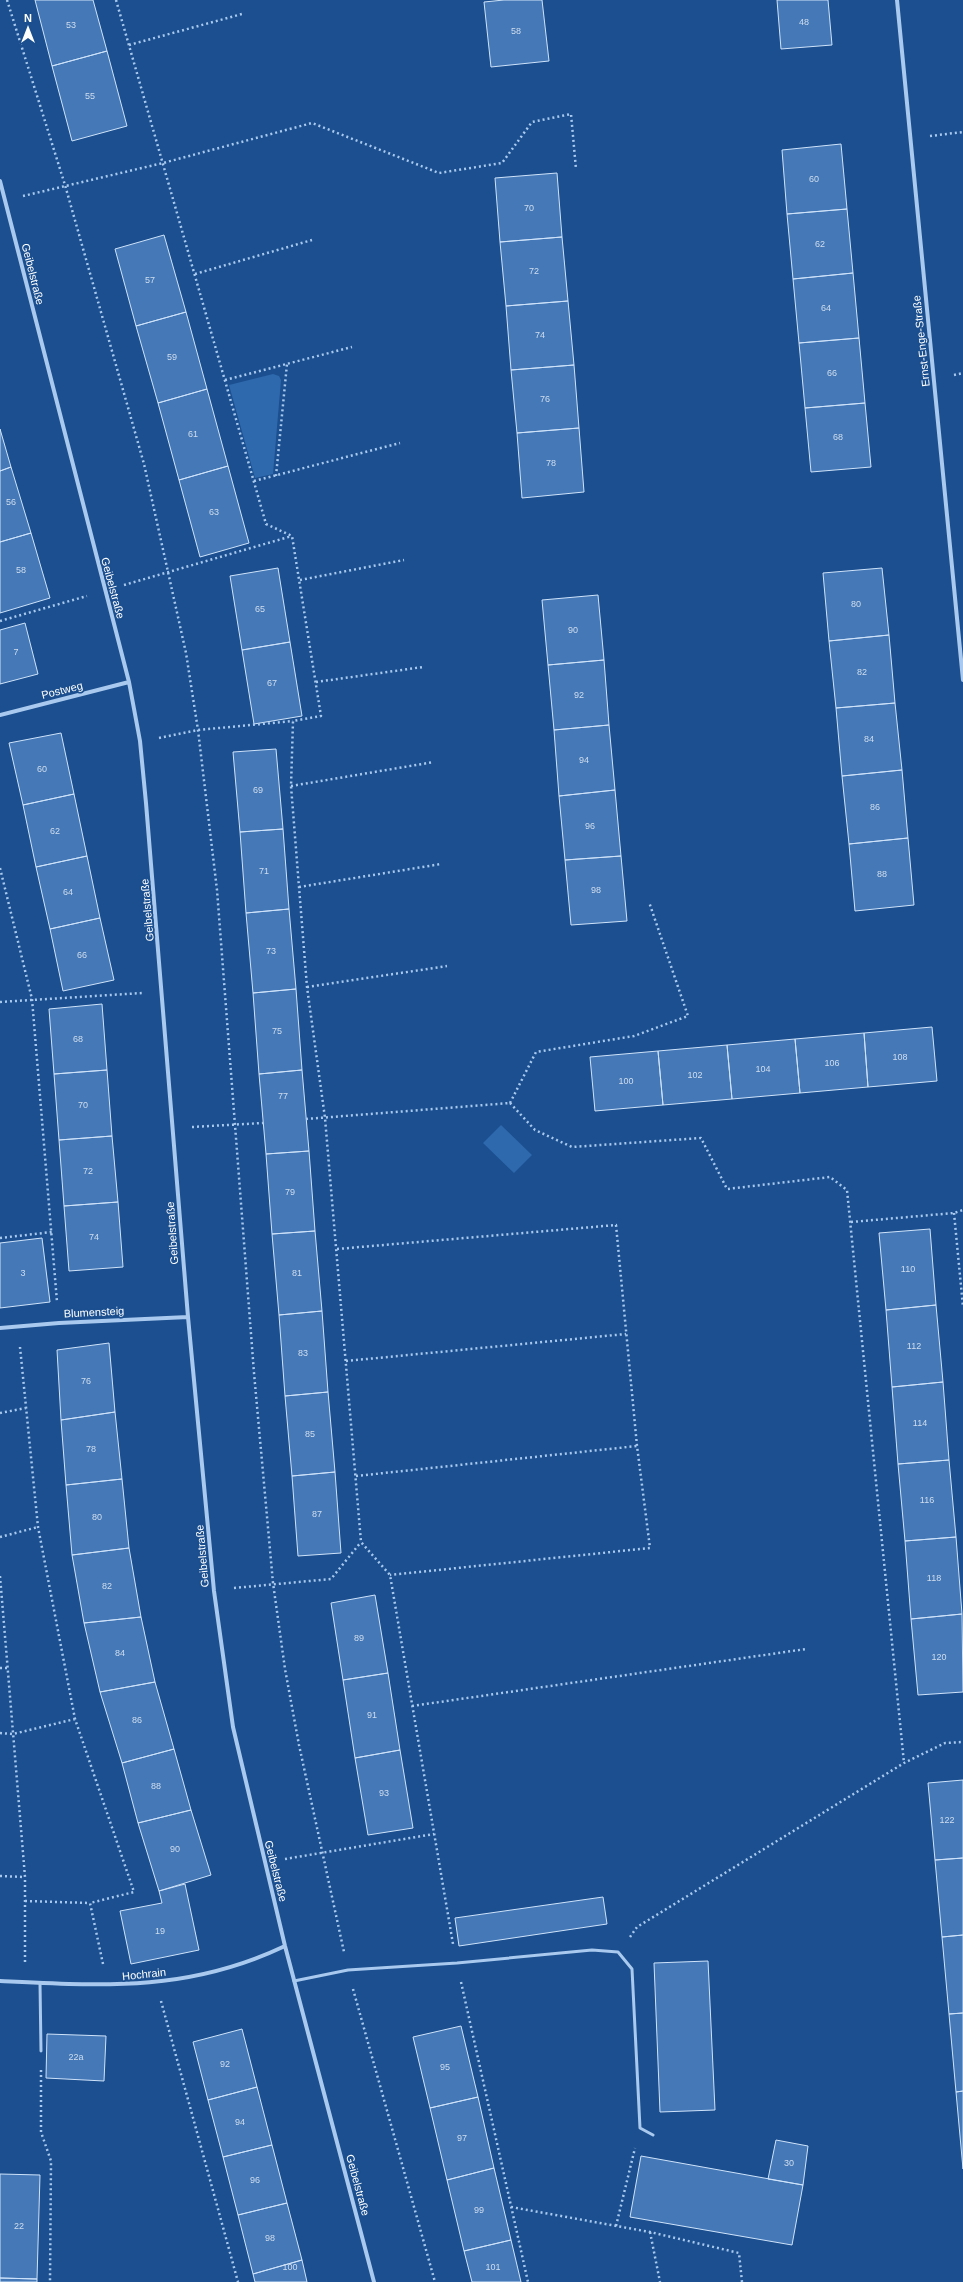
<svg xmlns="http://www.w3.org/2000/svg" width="963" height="2282" font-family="Arial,sans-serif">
<rect width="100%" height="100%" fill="#1b4f8f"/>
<path fill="#2e69ad" d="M 273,374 L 279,376 L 281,380 L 273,474 L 255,478 L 229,385 Z
M 501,1125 L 532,1155 L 514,1173 L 483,1143 Z"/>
<path fill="#4478b7" stroke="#cfe3fa" d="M 35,0 L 93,0 L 107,51 L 52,66 Z
M 504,0 L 542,0 L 549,61 L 491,67 L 484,2 Z
M 777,0 L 828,0 L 832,45 L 781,49 Z
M 107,51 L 127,126 L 72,141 L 52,66 Z
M 841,144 L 847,209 L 787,214 L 782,150 Z
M 557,173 L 562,237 L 500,242 L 495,178 Z
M 847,209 L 853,273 L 793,279 L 787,214 Z
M 164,235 L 186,312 L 136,326 L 115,249 Z
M 562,237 L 568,301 L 506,306 L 500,242 Z
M 853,273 L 859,338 L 799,343 L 793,279 Z
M 568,301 L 574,365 L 511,370 L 506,306 Z
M 186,312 L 207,389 L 158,403 L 136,326 Z
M 859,338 L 865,403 L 805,408 L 799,343 Z
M 574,365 L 579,428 L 517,433 L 511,370 Z
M 207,389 L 228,466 L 179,480 L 158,403 Z
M 865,403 L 871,467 L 811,472 L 805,408 Z
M 579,428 L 584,492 L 522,498 L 517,433 Z
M 0,429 L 11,467 L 0,471 Z
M 228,466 L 249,543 L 200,557 L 179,480 Z
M 11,467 L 31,533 L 0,542 L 0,471 Z
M 31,533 L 50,598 L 0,613 L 0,542 Z
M 278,568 L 290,642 L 242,650 L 230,576 Z
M 882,568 L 889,635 L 829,641 L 823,573 Z
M 598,595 L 604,660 L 548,665 L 542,600 Z
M 25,623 L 38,674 L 0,684 L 0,630 Z
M 889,635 L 895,703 L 836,708 L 829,641 Z
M 290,642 L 302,716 L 254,724 L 242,650 Z
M 604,660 L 609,725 L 554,730 L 548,665 Z
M 895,703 L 902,770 L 842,776 L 836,708 Z
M 609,725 L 615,790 L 559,796 L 554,730 Z
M 61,733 L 74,794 L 23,805 L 9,743 Z
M 276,749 L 283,829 L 240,832 L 233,752 Z
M 902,770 L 908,838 L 849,844 L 842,776 Z
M 615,790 L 621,856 L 565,860 L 559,796 Z
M 74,794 L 87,856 L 36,867 L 23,805 Z
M 283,829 L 289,909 L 246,913 L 240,832 Z
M 908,838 L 914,905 L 855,911 L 849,844 Z
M 87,856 L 100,918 L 50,929 L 36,867 Z
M 621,856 L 627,921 L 571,925 L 565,860 Z
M 289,909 L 296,989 L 253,993 L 246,913 Z
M 100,918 L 114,980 L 63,991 L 50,929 Z
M 296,989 L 302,1070 L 259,1074 L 253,993 Z
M 102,1004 L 107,1070 L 54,1074 L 49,1009 Z
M 932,1027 L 937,1081 L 868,1087 L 864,1033 Z
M 864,1033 L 868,1087 L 800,1093 L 795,1039 Z
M 795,1039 L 800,1093 L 732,1099 L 727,1045 Z
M 727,1045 L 732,1099 L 663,1105 L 658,1051 Z
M 658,1051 L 663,1105 L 595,1111 L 590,1057 Z
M 107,1070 L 112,1136 L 59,1140 L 54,1074 Z
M 302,1070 L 309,1151 L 266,1154 L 259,1074 Z
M 112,1136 L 118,1202 L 64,1206 L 59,1140 Z
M 309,1151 L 315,1231 L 272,1234 L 266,1154 Z
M 118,1202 L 123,1267 L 69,1271 L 64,1206 Z
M 930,1229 L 936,1305 L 886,1310 L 879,1233 Z
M 315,1231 L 322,1311 L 279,1315 L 272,1234 Z
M 42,1238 L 50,1302 L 0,1308 L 0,1243 Z
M 936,1305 L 943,1382 L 892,1387 L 886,1310 Z
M 322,1311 L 328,1392 L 285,1396 L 279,1315 Z
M 109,1343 L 115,1412 L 61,1420 L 57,1350 Z
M 943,1382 L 949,1460 L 898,1464 L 892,1387 Z
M 328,1392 L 335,1472 L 292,1476 L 285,1396 Z
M 115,1412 L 122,1479 L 66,1485 L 61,1420 Z
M 949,1460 L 956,1537 L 905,1541 L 898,1464 Z
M 335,1472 L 341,1553 L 298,1556 L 292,1476 Z
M 122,1479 L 129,1548 L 72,1555 L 66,1485 Z
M 956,1537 L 962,1614 L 911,1619 L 905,1541 Z
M 129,1548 L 141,1617 L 84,1623 L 72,1555 Z
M 375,1595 L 388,1673 L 343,1680 L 331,1603 Z
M 962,1614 L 963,1692 L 918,1695 L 911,1619 Z
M 141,1617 L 155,1682 L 100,1692 L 84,1623 Z
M 388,1673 L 400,1750 L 355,1758 L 343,1680 Z
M 155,1682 L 174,1749 L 122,1763 L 100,1692 Z
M 174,1749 L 191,1810 L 138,1823 L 122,1763 Z
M 400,1750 L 413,1828 L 368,1835 L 355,1758 Z
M 963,1780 L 963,1858 L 935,1860 L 928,1783 Z
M 191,1810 L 211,1875 L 159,1891 L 138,1823 Z
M 963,1858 L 963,1935 L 942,1937 L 935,1860 Z
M 185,1884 L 199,1950 L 131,1964 L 120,1911 L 162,1903 L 159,1891 Z
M 603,1897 L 607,1924 L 459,1946 L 455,1918 Z
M 963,1935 L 963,2013 L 949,2014 L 942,1937 Z
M 708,1961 L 715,2110 L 660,2112 L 654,1963 Z
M 963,2013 L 963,2091 L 956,2092 L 949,2014 Z
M 461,2026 L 478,2097 L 430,2108 L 413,2037 Z
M 242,2029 L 257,2087 L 208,2100 L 193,2042 Z
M 47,2034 L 106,2036 L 104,2081 L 46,2078 Z
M 257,2087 L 272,2145 L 223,2157 L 208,2100 Z
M 963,2091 L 963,2169 L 956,2092 Z
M 478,2097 L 494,2168 L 447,2180 L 430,2108 Z
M 776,2140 L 808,2146 L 803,2185 L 768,2179 Z
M 272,2145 L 287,2203 L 238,2215 L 223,2157 Z
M 641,2156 L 803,2185 L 792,2245 L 630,2217 Z
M 494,2168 L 511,2240 L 464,2251 L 447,2180 Z
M 0,2174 L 40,2175 L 37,2279 L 0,2278 Z
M 287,2203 L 302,2260 L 253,2274 L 238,2215 Z
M 511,2240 L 521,2282 L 472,2282 L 464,2251 Z
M 302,2260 L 307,2282 L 255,2282 L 253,2274 Z
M 0,2278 L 37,2279 L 37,2282 L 0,2282 Z"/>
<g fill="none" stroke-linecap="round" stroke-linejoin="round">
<path stroke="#a9c9ee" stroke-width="2.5" stroke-dasharray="2 3" stroke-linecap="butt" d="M 7,0 L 65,185 L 144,464 L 186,653 L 198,730 L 217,890 L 254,1373 L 273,1583 L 285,1669 L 299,1745 L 344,1952
M 116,0 L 266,524 L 292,536 L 321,716 L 293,721 L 291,786 L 299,887 L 307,987 L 325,1118 L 361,1542 L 390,1575 L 453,1944
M 129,45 L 242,14
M 930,136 L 963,132
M 23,196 L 163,163 L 312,123 L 439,173 L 502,163 L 532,122 L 571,114 L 576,169
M 195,274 L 312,240
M 954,375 L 963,373
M 225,380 L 352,347
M 276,476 L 287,364
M 254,481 L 400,443
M 300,580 L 404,560
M 124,585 L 292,536
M 0,621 L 87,596
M 316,682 L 423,667
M 159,738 L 198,730 L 293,721
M 291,786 L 434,762
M 0,868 L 32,999 L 57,1302
M 299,887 L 441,864
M 307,987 L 447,966
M 0,1002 L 142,993
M 510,1103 L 535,1130 L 572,1147 L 701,1138 L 727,1189 L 830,1177 L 847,1190 L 904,1763
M 510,1103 L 536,1052 L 634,1036 L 688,1016 L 649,902
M 306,1119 L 510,1103
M 192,1127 L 263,1123
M 954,1213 L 963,1307
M 851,1222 L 954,1213 L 963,1210
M 0,1238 L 52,1232
M 337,1249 L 616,1225 L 637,1446 L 650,1548 L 390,1575
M 20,1347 L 38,1527 L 75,1719 L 134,1892 L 90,1903 L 103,1964
M 346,1361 L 626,1334
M 0,1413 L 26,1408
M 356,1476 L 637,1446
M 0,1537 L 38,1527
M 0,1576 L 25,1877 L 25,1962
M 234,1588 L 331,1579 L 361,1542
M 0,1668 L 8,1668
M 412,1706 L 806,1649
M 0,1733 L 13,1734 L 75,1719
M 285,1859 L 434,1834
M 0,1876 L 25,1877
M 25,1901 L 90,1903
M 630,1937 L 637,1927 L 904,1763 L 945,1743 L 963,1742
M 461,1982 L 528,2282
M 353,1989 L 435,2282
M 161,2001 L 238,2282
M 41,2070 L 41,2132 L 51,2161 L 50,2282
M 511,2207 L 650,2232 L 739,2253 L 742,2282
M 616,2226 L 635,2148
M 650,2232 L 660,2282"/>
<path stroke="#a9c9ee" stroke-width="3" d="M 294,1981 L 348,1970 L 457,1963 L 592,1950 L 618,1952 L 632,1969 L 640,2128 L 653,2135
M 40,1983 L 41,2051"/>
<path stroke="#a9c9ee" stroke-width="4" d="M 897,0 L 963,680
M 0,181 L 129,682 L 140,741 L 146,803 L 188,1317 L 214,1591 L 233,1727 L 285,1946 L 374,2282
M 0,715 L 129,682
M 0,1328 L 59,1323 L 188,1317
M 0,1981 C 103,1986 188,1992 285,1946"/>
</g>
<g text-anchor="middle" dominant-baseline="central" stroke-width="3.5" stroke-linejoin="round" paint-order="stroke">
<g font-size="9" fill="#d0dded">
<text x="804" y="22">48</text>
<text x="71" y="25">53</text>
<text x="516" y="31">58</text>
<text x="90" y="96">55</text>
<text x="814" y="179">60</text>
<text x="529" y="208">70</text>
<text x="820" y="244">62</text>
<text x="534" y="271">72</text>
<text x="150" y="280">57</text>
<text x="826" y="308">64</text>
<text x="540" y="335">74</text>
<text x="172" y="357">59</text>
<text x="832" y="373">66</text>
<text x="545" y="399">76</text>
<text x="193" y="434">61</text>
<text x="838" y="437">68</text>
<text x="551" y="463">78</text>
<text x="11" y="502">56</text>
<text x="214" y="512">63</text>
<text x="21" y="570">58</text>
<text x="856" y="604">80</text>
<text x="260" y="609">65</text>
<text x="573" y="630">90</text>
<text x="16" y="652">7</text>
<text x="862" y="672">82</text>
<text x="272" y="683">67</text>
<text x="579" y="695">92</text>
<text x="869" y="739">84</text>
<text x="584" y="760">94</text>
<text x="42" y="769">60</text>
<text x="258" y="790">69</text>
<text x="875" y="807">86</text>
<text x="590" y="826">96</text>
<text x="55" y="831">62</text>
<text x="264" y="871">71</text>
<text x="882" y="874">88</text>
<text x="596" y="890">98</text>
<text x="68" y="892">64</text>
<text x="271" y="951">73</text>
<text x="82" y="955">66</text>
<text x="277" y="1031">75</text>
<text x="78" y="1039">68</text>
<text x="900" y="1057">108</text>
<text x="832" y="1063">106</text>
<text x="763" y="1069">104</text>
<text x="695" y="1075">102</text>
<text x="626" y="1081">100</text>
<text x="283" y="1096">77</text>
<text x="83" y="1105">70</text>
<text x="88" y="1171">72</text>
<text x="290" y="1192">79</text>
<text x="94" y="1237">74</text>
<text x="908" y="1269">110</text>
<text x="23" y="1273">3</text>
<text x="297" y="1273">81</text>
<text x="914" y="1346">112</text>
<text x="303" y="1353">83</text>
<text x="86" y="1381">76</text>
<text x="920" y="1423">114</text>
<text x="310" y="1434">85</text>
<text x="91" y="1449">78</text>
<text x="927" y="1500">116</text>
<text x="317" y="1514">87</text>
<text x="97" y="1517">80</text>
<text x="934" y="1578">118</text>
<text x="107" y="1586">82</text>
<text x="359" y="1638">89</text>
<text x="120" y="1653">84</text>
<text x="939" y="1657">120</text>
<text x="372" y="1715">91</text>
<text x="137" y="1720">86</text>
<text x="156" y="1786">88</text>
<text x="384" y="1793">93</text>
<text x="947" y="1820">122</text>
<text x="175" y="1849">90</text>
<text x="160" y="1931">19</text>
<text x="76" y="2057">22a</text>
<text x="225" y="2064">92</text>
<text x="445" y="2067">95</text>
<text x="240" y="2122">94</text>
<text x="462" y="2138">97</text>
<text x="789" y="2163">30</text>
<text x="255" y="2180">96</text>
<text x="479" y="2210">99</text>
<text x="19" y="2226">22</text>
<text x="270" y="2238">98</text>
<text x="290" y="2267">100</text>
<text x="493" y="2267">101</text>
</g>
<g font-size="11" fill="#fff" stroke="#1b4f8f">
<text transform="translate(33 274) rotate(76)">Geibelstraße</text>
<text transform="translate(921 341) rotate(-96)">Ernst-Enge-Straße</text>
<text transform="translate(113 588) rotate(75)">Geibelstraße</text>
<text transform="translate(62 690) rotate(-14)">Postweg</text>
<text transform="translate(147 910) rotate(-95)">Geibelstraße</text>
<text transform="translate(172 1233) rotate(-94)">Geibelstraße</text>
<text transform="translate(94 1312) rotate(-3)">Blumensteig</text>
<text transform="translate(202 1556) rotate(-95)">Geibelstraße</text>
<text transform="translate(276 1871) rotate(76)">Geibelstraße</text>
<text transform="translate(144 1974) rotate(-6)">Hochrain</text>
<text transform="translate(358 2185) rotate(75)">Geibelstraße</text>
</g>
</g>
<g transform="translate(28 28)" stroke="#1b4f8f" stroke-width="3" paint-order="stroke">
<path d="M0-3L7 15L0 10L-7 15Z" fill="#ffffff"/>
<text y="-6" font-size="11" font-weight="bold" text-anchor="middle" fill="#ffffff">N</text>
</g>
</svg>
